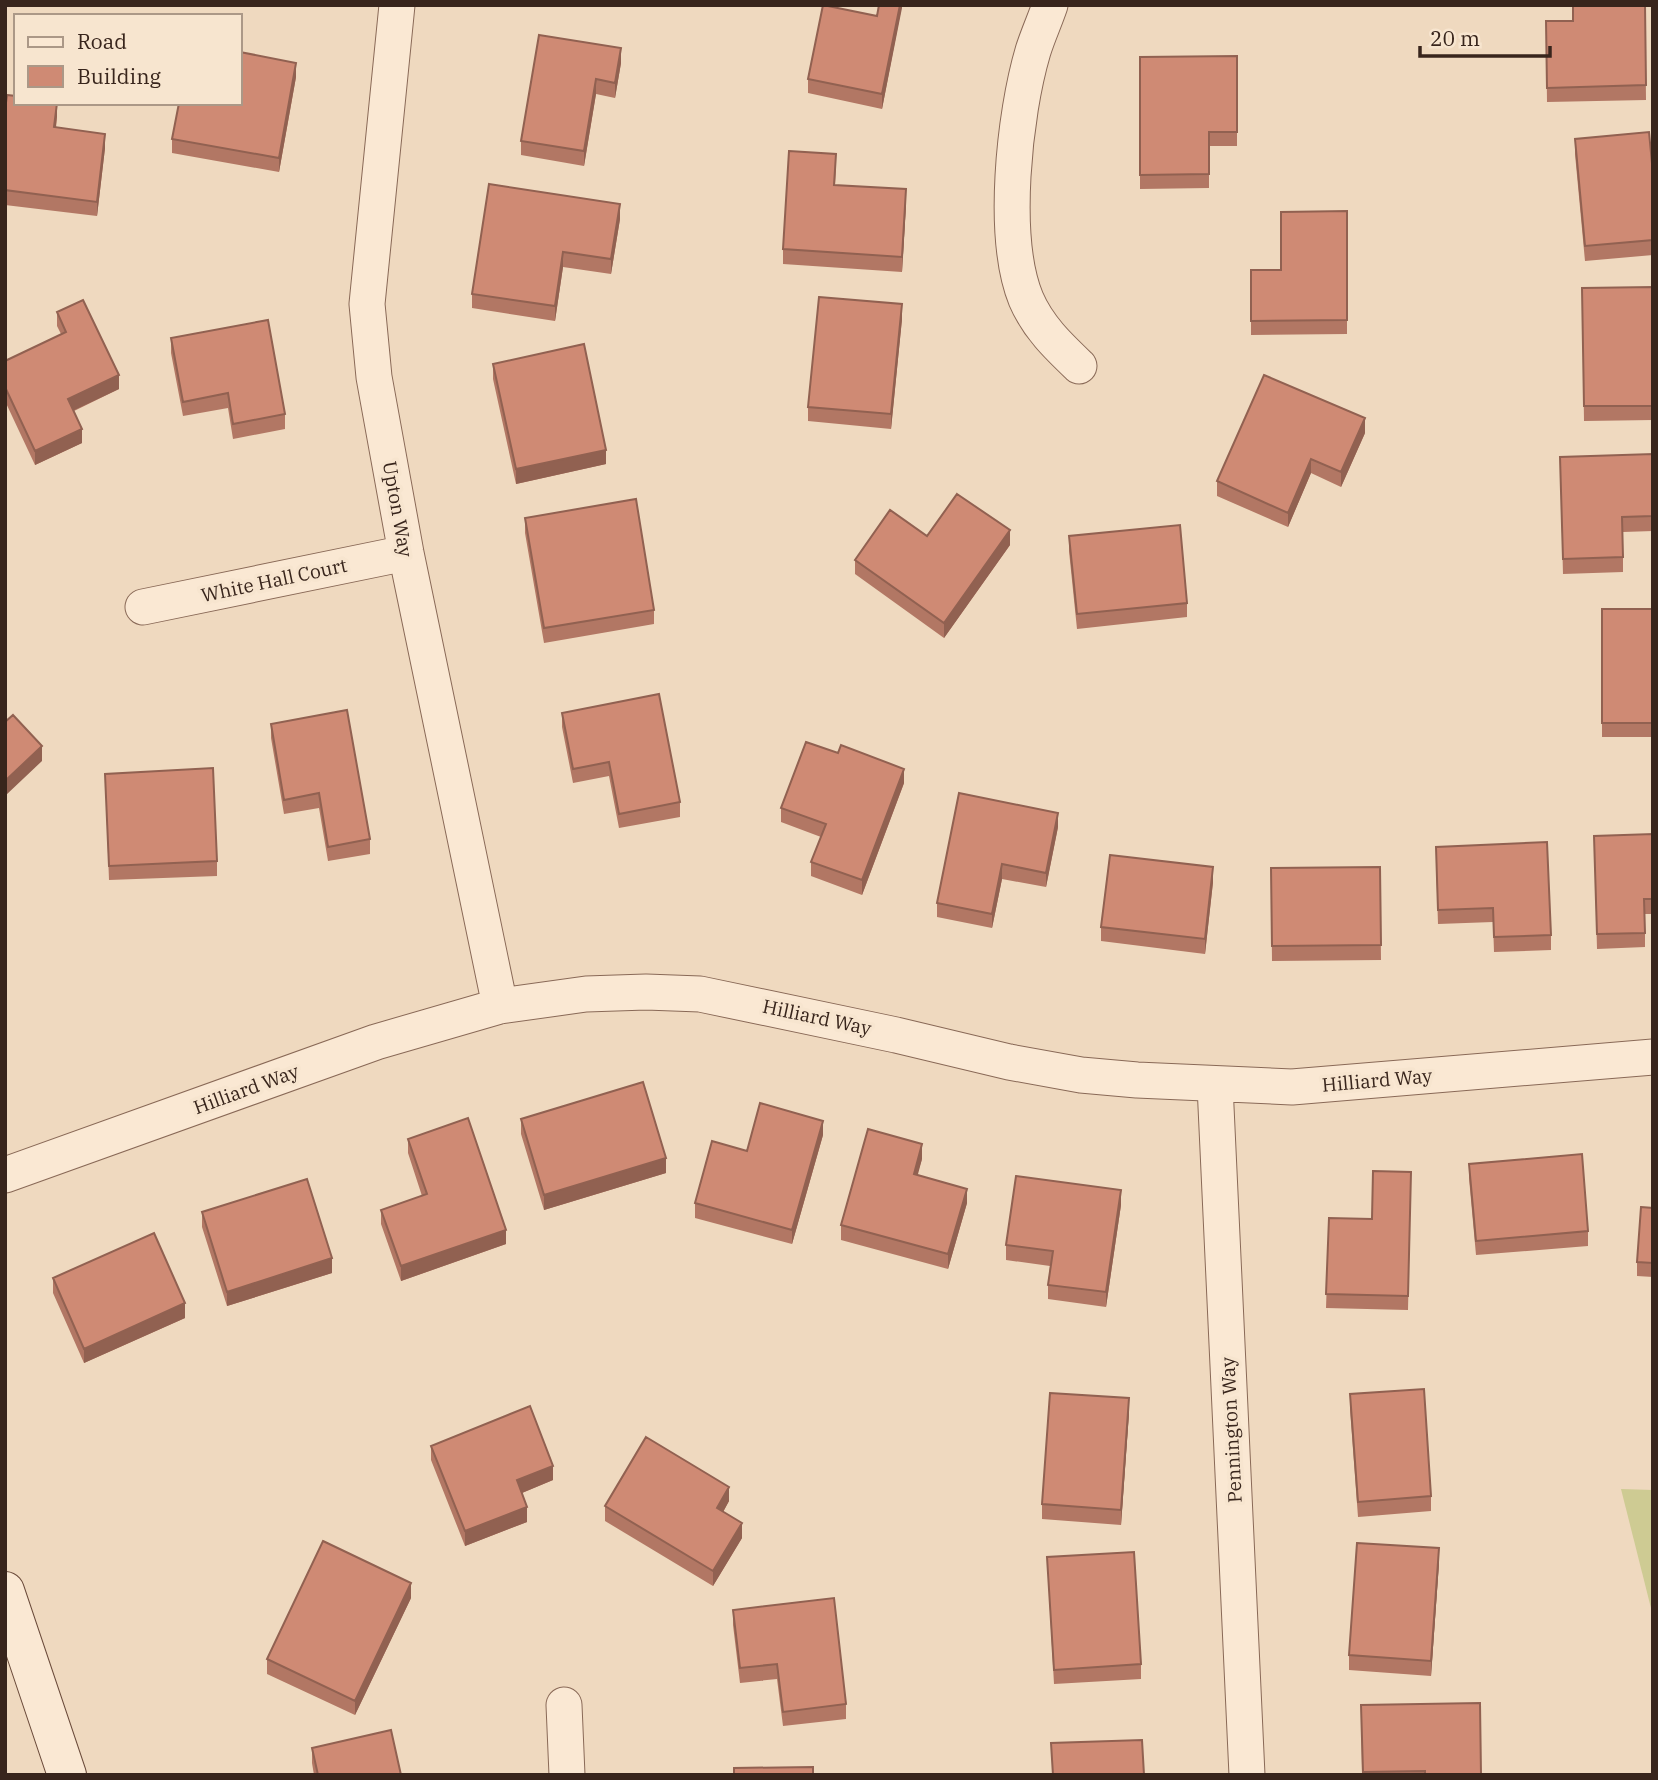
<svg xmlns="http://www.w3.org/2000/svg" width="1658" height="1780" font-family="'IBM Plex Serif',serif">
<rect width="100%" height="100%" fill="#efd9bf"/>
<path fill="#cecb93" d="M 1621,1489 L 1653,1490 L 1653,1616 Z"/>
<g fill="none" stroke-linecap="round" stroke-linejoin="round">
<defs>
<path id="street" d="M 397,5 L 367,304 L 374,377 L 406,553 L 500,1006
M 1050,5 C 1045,20 1038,35 1033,51 C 1014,115 1001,238 1026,299 C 1038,327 1058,346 1079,366
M 143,607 L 406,553
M 1215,1085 L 1247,1775
M 5,1175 L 376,1042 L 500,1006 L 586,994 L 646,992 L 700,994 L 896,1035 L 1009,1062 L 1081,1075 L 1137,1080 L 1292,1087 L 1653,1057
M 564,1705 L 567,1775"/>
<path id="secondary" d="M 5,1591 L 67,1775"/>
</defs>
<use href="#street" stroke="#896957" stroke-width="37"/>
<use href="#secondary" stroke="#6a4a3a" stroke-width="40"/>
<use href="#street" stroke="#fae8d3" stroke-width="35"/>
<use href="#secondary" stroke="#fae8d3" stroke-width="38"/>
</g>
<path fill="#b27764" d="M 902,5 L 882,109 L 808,93 L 808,79 L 877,16 Z
M 1645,5 L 1646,100 L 1547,102 L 1546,21 L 1573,21 Z
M 539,35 L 621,63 L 615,98 L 596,94 L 584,166 L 521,155 L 521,141 Z
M 1237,56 L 1237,146 L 1209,146 L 1209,188 L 1140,189 L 1140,57 Z
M 296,77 L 279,172 L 172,153 L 172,139 Z
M 5,110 L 57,116 L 56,128 L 105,148 L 97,216 L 5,205 Z
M 1575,139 L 1653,174 L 1653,255 L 1585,261 L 1575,154 Z
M 836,168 L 835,185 L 906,204 L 902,272 L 783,264 L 783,249 Z
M 1347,211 L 1347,334 L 1251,335 L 1251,270 L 1281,270 Z
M 620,219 L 611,274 L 563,267 L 555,321 L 472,308 L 472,294 Z
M 1653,287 L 1653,420 L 1584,421 L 1582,288 Z
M 57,312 L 119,389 L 74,411 L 82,443 L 35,465 L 5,401 L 5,361 L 61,334 L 57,326 Z
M 902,319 L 891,429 L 808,421 L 808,407 Z
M 171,338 L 285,414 L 285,429 L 233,439 L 228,408 L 183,416 L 171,353 Z
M 493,364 L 606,464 L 516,484 L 493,379 Z
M 1365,433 L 1341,487 L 1311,473 L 1288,527 L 1217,496 L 1217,481 Z
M 1653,454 L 1653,531 L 1623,532 L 1623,572 L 1563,574 L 1560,457 Z
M 525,518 L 654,610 L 654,624 L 544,643 L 525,533 Z
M 927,536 L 1010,545 L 944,638 L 855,574 L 855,560 Z
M 1069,536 L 1187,603 L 1187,617 L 1077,629 L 1069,551 Z
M 1602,609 L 1653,609 L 1653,737 L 1602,737 Z
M 562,713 L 680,802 L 680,817 L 619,828 L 609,776 L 573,783 L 562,727 Z
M 271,724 L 370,839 L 370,854 L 328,861 L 319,808 L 284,814 L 271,738 Z
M 838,753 L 904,783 L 862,895 L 811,876 L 811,862 L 821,837 L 781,822 L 781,808 Z
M 105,774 L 217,861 L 217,876 L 109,880 Z
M 1058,827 L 1046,887 L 1002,879 L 992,928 L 937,917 L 937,903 Z
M 1653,834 L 1653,914 L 1645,914 L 1645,947 L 1597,949 L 1594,836 Z
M 1436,862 L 1551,935 L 1551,950 L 1494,952 L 1493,922 L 1438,924 Z
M 1380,867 L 1381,960 L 1272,961 L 1271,868 Z
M 1213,882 L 1205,954 L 1101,941 L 1101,927 Z
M 521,1119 L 666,1173 L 544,1210 L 521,1134 Z
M 823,1135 L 792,1244 L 695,1218 L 695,1203 L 747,1151 Z
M 408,1139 L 506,1244 L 401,1281 L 381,1224 L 381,1210 L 422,1196 L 408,1153 Z
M 922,1159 L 917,1175 L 967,1203 L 948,1269 L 841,1240 L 841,1225 Z
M 1469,1164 L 1588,1231 L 1588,1246 L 1476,1255 L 1469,1178 Z
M 1411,1172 L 1408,1310 L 1326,1308 L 1329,1218 L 1372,1219 Z
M 1121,1205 L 1106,1307 L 1048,1299 L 1048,1285 L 1050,1266 L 1006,1260 L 1006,1245 Z
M 1653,1208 L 1653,1277 L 1637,1276 L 1637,1262 Z
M 202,1212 L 332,1273 L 227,1306 L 202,1227 Z
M 53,1278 L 185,1318 L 84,1363 L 53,1293 Z
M 1350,1394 L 1431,1496 L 1431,1511 L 1358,1517 L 1350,1409 Z
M 1129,1413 L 1121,1525 L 1042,1519 L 1042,1504 Z
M 431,1446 L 553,1480 L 522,1493 L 527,1522 L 465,1546 L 431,1460 Z
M 729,1501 L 723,1512 L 742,1538 L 713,1586 L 605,1521 L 605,1506 Z
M 1047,1557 L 1141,1664 L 1141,1679 L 1054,1684 Z
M 1439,1563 L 1431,1676 L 1349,1670 L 1349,1655 Z
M 411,1598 L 355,1715 L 267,1674 L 267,1659 Z
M 733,1610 L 846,1704 L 846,1719 L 783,1726 L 777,1679 L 740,1683 L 733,1625 Z
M 1361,1705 L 1481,1775 L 1362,1775 Z
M 312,1748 L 401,1775 L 314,1775 L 312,1763 Z"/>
<path fill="#916151" d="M 900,5 L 902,5 L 902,8 L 882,109 L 882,94 Z
M 621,48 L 621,63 L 615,98 L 615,83 Z
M 296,63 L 296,77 L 279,172 L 279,158 Z
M 596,79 L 596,94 L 584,166 L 584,151 Z
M 57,103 L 57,116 L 54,142 L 54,127 Z
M 105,134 L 105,148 L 97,216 L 97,202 Z
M 906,189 L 906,204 L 902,272 L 902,257 Z
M 620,204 L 620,219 L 611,274 L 611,259 Z
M 563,252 L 563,267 L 555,321 L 555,306 Z
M 902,304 L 902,319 L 891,429 L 891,414 Z
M 119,375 L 119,389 L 68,413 L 68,399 Z
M 1365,418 L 1365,433 L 1341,487 L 1341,472 Z
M 82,429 L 82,443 L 35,465 L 35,451 Z
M 606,450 L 606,464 L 516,484 L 516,469 Z
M 1311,459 L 1311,473 L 1288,527 L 1288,513 Z
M 1010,530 L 1010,545 L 944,638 L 944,623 Z
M 42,746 L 42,761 L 5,796 L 5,781 Z
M 904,769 L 904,783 L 862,895 L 862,880 Z
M 1058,813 L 1058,827 L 1046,887 L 1046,873 Z
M 1002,864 L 1002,879 L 992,928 L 992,914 Z
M 1213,867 L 1213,882 L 1205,954 L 1205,939 Z
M 823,1121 L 823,1135 L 792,1244 L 792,1230 Z
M 922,1144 L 922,1159 L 914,1189 L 914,1174 Z
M 666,1158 L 666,1173 L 544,1210 L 544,1195 Z
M 967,1189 L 967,1203 L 948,1269 L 948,1254 Z
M 1121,1190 L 1121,1205 L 1106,1307 L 1106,1292 Z
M 506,1230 L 506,1244 L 401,1281 L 401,1266 Z
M 332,1258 L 332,1273 L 227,1306 L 227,1292 Z
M 185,1303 L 185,1318 L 84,1363 L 84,1349 Z
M 1129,1398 L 1129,1413 L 1121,1525 L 1121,1510 Z
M 553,1466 L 553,1480 L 517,1495 L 517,1480 Z
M 729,1487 L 729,1501 L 717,1523 L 717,1508 Z
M 527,1507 L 527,1522 L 465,1546 L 465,1531 Z
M 742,1523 L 742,1538 L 713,1586 L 713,1571 Z
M 1439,1548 L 1439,1563 L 1431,1676 L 1431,1661 Z
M 411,1583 L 411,1598 L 355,1715 L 355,1701 Z"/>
<path fill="#cf8a74" stroke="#916151" stroke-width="2" d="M 823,5 L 877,16 L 879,5 L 900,5 L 882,94 L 808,79 Z
M 1573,5 L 1645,5 L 1646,85 L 1547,88 L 1546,21 L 1573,21 Z
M 539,35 L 621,48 L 615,83 L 596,79 L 584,151 L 521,141 Z
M 240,52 L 296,63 L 279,158 L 172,139 L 179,103 L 240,103 Z
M 1237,56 L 1237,132 L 1209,132 L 1209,174 L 1140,175 L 1140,57 Z
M 7,95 L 16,96 L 16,103 L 57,103 L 54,127 L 105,134 L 97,202 L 5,190 L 5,110 Z
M 1649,132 L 1653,174 L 1653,240 L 1585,246 L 1575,139 Z
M 789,151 L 836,154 L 834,185 L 906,189 L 902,257 L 783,249 Z
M 489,184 L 620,204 L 611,259 L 563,252 L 555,306 L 472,294 Z
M 1347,211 L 1347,320 L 1251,321 L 1251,270 L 1281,270 L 1281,212 Z
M 1653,287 L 1653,406 L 1584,406 L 1582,288 Z
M 819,297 L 902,304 L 891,414 L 808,407 Z
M 83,300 L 119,375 L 68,399 L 82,429 L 35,451 L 5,387 L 5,361 L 66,332 L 57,312 Z
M 268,320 L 285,414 L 233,424 L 228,393 L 183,402 L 171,338 Z
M 584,344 L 606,450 L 516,469 L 493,364 Z
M 1264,375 L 1365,418 L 1341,472 L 1311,459 L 1288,513 L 1217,481 Z
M 1653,454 L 1653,516 L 1622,517 L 1623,557 L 1563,559 L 1560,457 Z
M 957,494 L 1010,530 L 944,623 L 855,560 L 890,510 L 927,536 Z
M 636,499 L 654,610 L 544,628 L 525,518 Z
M 1180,525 L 1187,603 L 1077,614 L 1069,536 Z
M 1602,609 L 1653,609 L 1653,723 L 1602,723 Z
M 659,694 L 680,802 L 619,814 L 609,762 L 573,769 L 562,713 Z
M 347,710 L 370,839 L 328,847 L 319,793 L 284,800 L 271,724 Z
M 13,715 L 42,746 L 5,781 L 5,722 Z
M 806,742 L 838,753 L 841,745 L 904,769 L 862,880 L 811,862 L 826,824 L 781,808 Z
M 213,768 L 217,861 L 109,866 L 105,774 Z
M 959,793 L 1058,813 L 1046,873 L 1002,864 L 992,914 L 937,903 Z
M 1653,834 L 1653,899 L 1644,899 L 1645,933 L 1597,934 L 1594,836 Z
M 1547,842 L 1551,935 L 1494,937 L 1493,908 L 1438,910 L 1436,847 Z
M 1110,855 L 1213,867 L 1205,939 L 1101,927 Z
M 1380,867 L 1381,945 L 1272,946 L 1271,868 Z
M 643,1082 L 666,1158 L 544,1195 L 521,1119 Z
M 760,1103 L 823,1121 L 792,1230 L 695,1203 L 712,1141 L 747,1151 Z
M 468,1118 L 506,1230 L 401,1266 L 381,1210 L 427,1194 L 408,1139 Z
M 868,1129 L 922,1144 L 914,1174 L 967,1189 L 948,1254 L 841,1225 Z
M 1582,1154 L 1588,1231 L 1476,1241 L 1469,1164 Z
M 1373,1171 L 1411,1172 L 1408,1296 L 1326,1294 L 1329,1218 L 1372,1219 Z
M 1016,1176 L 1121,1190 L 1106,1292 L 1048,1285 L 1053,1251 L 1006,1245 Z
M 307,1179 L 332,1258 L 227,1292 L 202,1212 Z
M 1641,1207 L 1653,1208 L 1653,1263 L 1637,1262 Z
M 154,1233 L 185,1303 L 84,1349 L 53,1278 Z
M 1424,1389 L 1431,1496 L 1358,1502 L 1350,1394 Z
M 1050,1393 L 1129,1398 L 1121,1510 L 1042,1504 Z
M 530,1406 L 553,1466 L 517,1480 L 527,1507 L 465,1531 L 431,1446 Z
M 646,1437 L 729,1487 L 717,1508 L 742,1523 L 713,1571 L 605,1506 Z
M 323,1541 L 411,1583 L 355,1701 L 267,1659 Z
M 1357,1543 L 1439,1548 L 1431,1661 L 1349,1655 Z
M 1134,1552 L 1141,1664 L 1054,1670 L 1047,1557 Z
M 834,1598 L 846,1704 L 783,1712 L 777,1664 L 740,1668 L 733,1610 Z
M 1480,1703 L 1481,1775 L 1425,1775 L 1425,1771 L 1363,1772 L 1361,1705 Z
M 391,1730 L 401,1775 L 318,1775 L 312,1748 Z
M 1142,1740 L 1144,1775 L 1053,1775 L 1051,1743 Z
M 813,1767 L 813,1775 L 734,1775 L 734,1768 Z"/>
<g text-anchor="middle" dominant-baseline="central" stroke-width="7" stroke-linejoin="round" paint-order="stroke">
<g font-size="19" fill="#38251c" stroke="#f7e5cf">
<text transform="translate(398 509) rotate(80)">Upton Way</text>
<text transform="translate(274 580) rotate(-12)">White Hall Court</text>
<text transform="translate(817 1017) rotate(12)">Hilliard Way</text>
<text transform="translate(1377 1080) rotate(-5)">Hilliard Way</text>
<text transform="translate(246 1089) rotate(-20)">Hilliard Way</text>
<text transform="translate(1231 1430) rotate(-93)">Pennington Way</text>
</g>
</g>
<rect width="1658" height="1780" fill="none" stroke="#38251c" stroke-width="14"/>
<rect x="14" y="14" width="228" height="91" fill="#f7e5cf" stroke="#ab9887" stroke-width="2"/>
<rect x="28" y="37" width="35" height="10" fill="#fae8d3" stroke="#ab9887" stroke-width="2"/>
<text x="77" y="49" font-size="21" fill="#38251c">Road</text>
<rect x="28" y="66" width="35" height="21" fill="#cf8a74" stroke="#ab9887" stroke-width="2"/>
<text x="77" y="84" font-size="21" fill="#38251c">Building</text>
<path d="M1420 46v10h130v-10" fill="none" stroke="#38251c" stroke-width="3.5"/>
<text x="1430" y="46" font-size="21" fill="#38251c" stroke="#f7e5cf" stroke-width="5" paint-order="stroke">20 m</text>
</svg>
